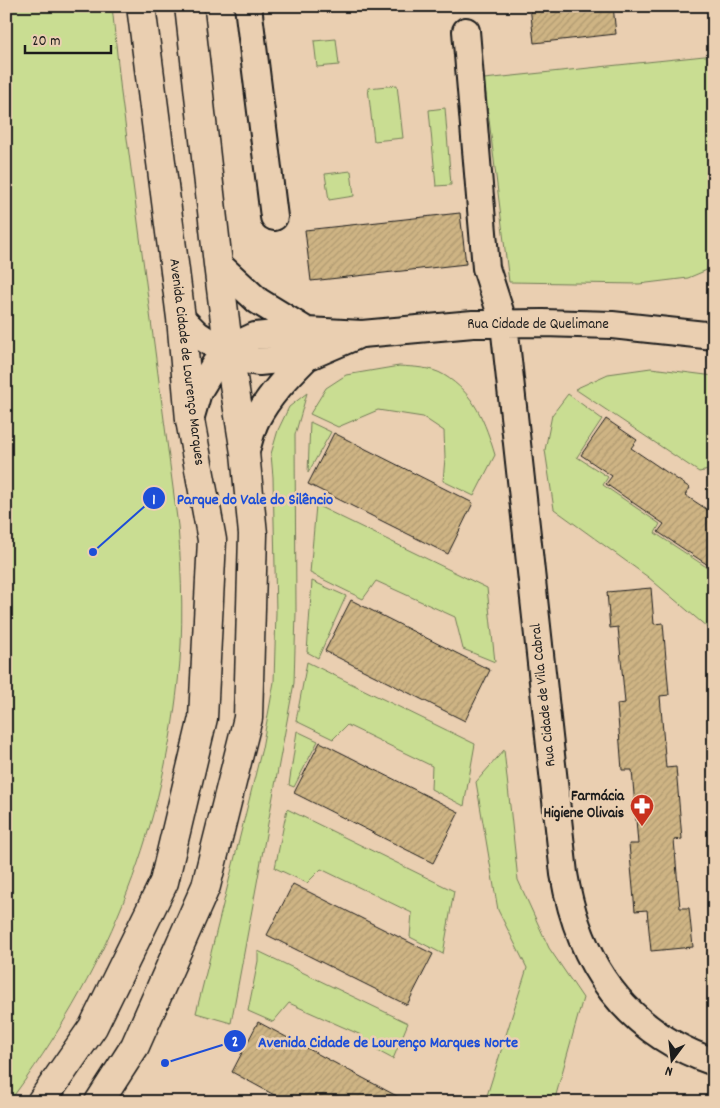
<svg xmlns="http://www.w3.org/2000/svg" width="720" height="1108" font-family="Dekko,sans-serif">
<defs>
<pattern id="building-hatch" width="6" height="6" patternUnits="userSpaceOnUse" patternTransform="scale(1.25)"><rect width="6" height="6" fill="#ceb484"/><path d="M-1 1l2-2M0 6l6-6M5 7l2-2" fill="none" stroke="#b09a71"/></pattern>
</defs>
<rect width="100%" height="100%" fill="#eacfb1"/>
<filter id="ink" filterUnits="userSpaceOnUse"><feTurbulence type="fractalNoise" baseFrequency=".02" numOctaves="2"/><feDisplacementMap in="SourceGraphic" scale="10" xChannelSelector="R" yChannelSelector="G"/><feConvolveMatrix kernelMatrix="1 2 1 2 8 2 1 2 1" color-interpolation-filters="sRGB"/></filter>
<g filter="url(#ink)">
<path fill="#c9dd92" stroke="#727c57" d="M 6,6 L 112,6 L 121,93 L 178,526 C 182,578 184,630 178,682 C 161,839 104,976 9,1102 L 6,1102 Z
M 336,39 L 339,65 L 317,67 L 314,41 Z
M 714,55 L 714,267 L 688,278 L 639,284 L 509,282 L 484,79 Z
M 397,85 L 403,138 L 374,141 L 368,88 Z
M 445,108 L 451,185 L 436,186 L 429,110 Z
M 351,171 L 354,196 L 329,200 L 325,174 Z
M 399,366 C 413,367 431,367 444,375 C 475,394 485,422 495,455 L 474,496 L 443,481 L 445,458 L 444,431 L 423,417 L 378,410 L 338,427 L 310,414 L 326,388 L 346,375 Z
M 651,368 L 714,376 L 714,469 L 699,472 L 575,389 L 608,374 Z
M 307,393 L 295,435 L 296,612 L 294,683 L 231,1023 L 196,1013 L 262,748 L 274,682 L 276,612 L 273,477 L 271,454 L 278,430 L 289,407 Z
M 568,394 L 602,419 L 577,457 L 608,477 L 603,485 L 660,524 L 655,533 L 714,572 L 710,580 L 714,582 L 714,633 L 648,577 L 554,509 L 545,450 L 552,415 Z
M 310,422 L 331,432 L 308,473 Z
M 316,505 L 487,588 L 495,662 L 463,649 L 455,617 L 376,581 L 363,599 L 310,573 Z
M 312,581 L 346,596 L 318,658 L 307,652 Z
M 307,662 L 475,744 L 464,806 L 431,789 L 432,766 L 347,725 L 333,739 L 296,721 Z
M 297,731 L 318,741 L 294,787 L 289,785 Z
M 504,750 L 518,880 L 549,948 L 583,998 L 554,1102 L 485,1102 L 527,968 L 498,910 L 476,782 Z
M 287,809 L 454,891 L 443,954 L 410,937 L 412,913 L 321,869 L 307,883 L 275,868 Z
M 258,951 L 408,1023 L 393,1059 L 361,1042 L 361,1035 L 289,1003 L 273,1022 L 248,1011 L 258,961 Z
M 714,956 L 714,1027 L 711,1026 L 707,958 Z"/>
<path fill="url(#building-hatch)" stroke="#1c1c1c" d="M 530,6 L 613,6 L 616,34 L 534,43 Z
M 460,213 L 466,264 L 311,281 L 305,230 Z
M 606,419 L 637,440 L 631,448 L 690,488 L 685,495 L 714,514 L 714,569 L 658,532 L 664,524 L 606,484 L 612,476 L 581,455 Z
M 334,433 L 473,503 L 448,554 L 308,484 Z
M 651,588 L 654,624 L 663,623 L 669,695 L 660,696 L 666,768 L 676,767 L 682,839 L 674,840 L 680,908 L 689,908 L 693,947 L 651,951 L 647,910 L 635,911 L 629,844 L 638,844 L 632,770 L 622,770 L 617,704 L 625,703 L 618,627 L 610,628 L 607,592 Z
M 351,600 L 490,670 L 465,721 L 325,651 Z
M 320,742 L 459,812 L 433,863 L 294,793 Z
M 293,884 L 433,954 L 407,1005 L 267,935 Z
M 258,1022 L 408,1102 L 287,1102 L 232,1072 Z"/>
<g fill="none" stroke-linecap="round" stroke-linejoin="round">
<defs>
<path id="street" d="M 248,6 L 274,217
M 466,31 L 486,268 L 504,324 L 564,874 C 579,964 626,1032 714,1062
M 218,264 L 258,301 L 307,331
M 181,318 L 197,334 L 212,344 L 244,360 L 259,362 L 307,357 L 356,336
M 190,420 L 198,392 L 215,364 L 240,343 L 255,336 L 307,331 L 362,334 L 473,324 L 543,323 L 612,325 L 714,336
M 245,453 C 249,442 251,430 256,420 C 269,395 288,376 307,357"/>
<path id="secondary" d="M 41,1102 L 93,1027 L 164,882 L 203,718 L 212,540 L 190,420 L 181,318 L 141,6
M 99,1102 L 135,1046 L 206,886 L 248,718 L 253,534 L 245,453 L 229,353 L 218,264 L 189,6"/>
</defs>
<use href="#street" stroke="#1c1c1c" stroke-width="30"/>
<use href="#secondary" stroke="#1c1c1c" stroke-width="31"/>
<use href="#street" stroke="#eacfb1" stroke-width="26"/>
<use href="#secondary" stroke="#eacfb1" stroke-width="28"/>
</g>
</g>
<defs>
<symbol id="pharmacy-pin" viewBox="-11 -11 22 30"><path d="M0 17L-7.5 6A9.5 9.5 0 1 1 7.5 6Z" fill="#c8321e" stroke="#eacfb1"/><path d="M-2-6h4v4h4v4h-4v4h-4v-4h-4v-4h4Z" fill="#fff"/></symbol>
</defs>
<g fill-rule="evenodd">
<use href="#pharmacy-pin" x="628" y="792" width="28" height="38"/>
</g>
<g text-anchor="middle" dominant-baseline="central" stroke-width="5" stroke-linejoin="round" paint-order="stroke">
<g font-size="15" fill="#1c1c1c" stroke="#eacfb1">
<text x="538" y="325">Rua Cidade de Quelimane</text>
<text transform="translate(186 362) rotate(83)">Avenida Cidade de Lourenço Marques</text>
<text transform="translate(544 695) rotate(-96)">Rua Cidade de Vila Cabral</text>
</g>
<g font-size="15" font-weight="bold" fill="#1c1c1c" stroke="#eacfb1" text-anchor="end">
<text x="624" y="797">Farmácia<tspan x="624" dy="17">Higiene Olivais</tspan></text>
</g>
</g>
<path fill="none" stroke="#1d4ed8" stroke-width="2" d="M93 552L154 498M165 1063L235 1041"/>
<g fill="#1d4ed8" stroke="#eacfb1" stroke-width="2">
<circle cx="93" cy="552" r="5"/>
<circle cx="165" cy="1063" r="5"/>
<circle cx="154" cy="498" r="12"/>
<circle cx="235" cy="1041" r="12"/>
</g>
<g font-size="15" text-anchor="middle" font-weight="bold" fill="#fff">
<text x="154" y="504">1</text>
<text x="235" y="1046">2</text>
</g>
<g font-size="16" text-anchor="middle" font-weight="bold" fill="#1d4ed8" stroke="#eacfb1" stroke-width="5" stroke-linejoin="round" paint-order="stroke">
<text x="255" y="504">Parque do Vale do Silêncio</text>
<text x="388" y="1047">Avenida Cidade de Lourenço Marques Norte</text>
</g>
<rect width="720" height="1108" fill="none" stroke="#eacfb1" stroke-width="25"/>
<rect x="12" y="12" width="695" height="1083" fill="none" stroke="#1c1c1c" stroke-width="2" filter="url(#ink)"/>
<g transform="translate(672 1060) rotate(195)" stroke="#eacfb1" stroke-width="4" paint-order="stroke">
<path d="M0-4L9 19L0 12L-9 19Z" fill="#1c1c1c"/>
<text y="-8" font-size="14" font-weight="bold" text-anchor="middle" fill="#1c1c1c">N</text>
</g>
<path d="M25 45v8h86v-8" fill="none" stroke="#1c1c1c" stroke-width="2.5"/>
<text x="32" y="45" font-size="15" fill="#1c1c1c" stroke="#eacfb1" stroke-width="4" paint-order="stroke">20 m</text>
</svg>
